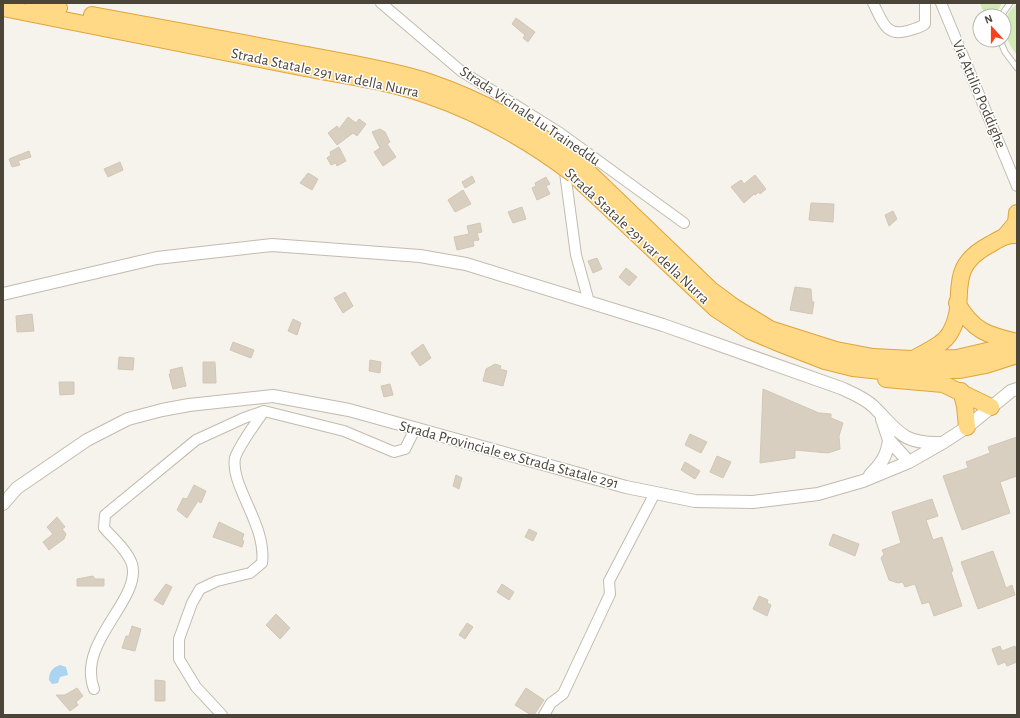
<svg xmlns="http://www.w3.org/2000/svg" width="1020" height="718" font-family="'Alegreya Sans',sans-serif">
<rect width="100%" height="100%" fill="#f6f3ec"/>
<path fill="#d2eab5" d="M 980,3 L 1002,3 L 995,16 L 985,16 Z
M 1017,4 L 1017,55 C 1004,40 999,17 1017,4 Z"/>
<path fill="#a9d4f2" d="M 60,665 L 66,667 L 68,675 L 60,677 L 58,683 L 52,684 L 49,680 C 49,672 53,667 60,665 Z"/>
<path fill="#d8cfc1" stroke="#d3c7b4" d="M 516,18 L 535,32 L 528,42 L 523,38 L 525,35 L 512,24 Z
M 348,117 L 356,123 L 359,119 L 366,124 L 357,136 L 353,133 L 337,145 L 328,133 L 337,126 L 339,129 Z
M 380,129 L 385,132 L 390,142 L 387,144 L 396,157 L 383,166 L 374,152 L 380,148 L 372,132 Z
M 339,147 L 346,161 L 337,166 L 336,163 L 331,165 L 327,158 L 331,155 L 330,152 Z
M 29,151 L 31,157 L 18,161 L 20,165 L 12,167 L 9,159 Z
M 120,162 L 123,170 L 108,177 L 104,169 Z
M 308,173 L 318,179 L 312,190 L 300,183 Z
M 755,175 L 766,189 L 760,194 L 759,192 L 755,195 L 754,194 L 744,203 L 731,187 L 741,180 L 744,184 Z
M 472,176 L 475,182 L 465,188 L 462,182 Z
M 546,177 L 550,184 L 546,186 L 550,194 L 537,200 L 532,188 L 536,186 L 535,183 Z
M 463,190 L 471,204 L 455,212 L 448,200 Z
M 811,203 L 834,204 L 833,222 L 809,220 Z
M 522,207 L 526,219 L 513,223 L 508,212 Z
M 893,211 L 897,219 L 889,226 L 885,215 Z
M 480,223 L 482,232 L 477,233 L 479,240 L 473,241 L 474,246 L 457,250 L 454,237 L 469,234 L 467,226 Z
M 597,258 L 602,269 L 593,273 L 588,261 Z
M 626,268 L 637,277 L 629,286 L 619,277 Z
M 795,287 L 811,289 L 812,302 L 814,302 L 812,314 L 790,310 Z
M 345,292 L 353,306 L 343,313 L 334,298 Z
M 32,314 L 34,331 L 17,332 L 16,316 Z
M 293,319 L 301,323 L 297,335 L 288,331 Z
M 233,342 L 254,350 L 251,358 L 230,350 Z
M 423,344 L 431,358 L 420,366 L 411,353 Z
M 119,357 L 134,358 L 133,370 L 118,369 Z
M 370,360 L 381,362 L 380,373 L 369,371 Z
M 203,362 L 215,362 L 216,383 L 203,383 Z
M 495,364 L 501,366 L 500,369 L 507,371 L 503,386 L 483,381 L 486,369 Z
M 182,367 L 186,386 L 173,389 L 169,374 L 171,374 L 170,370 Z
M 59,382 L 74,382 L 74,394 L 60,395 Z
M 390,384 L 393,395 L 384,397 L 381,386 Z
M 763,389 L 819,413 L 831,414 L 831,418 L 843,423 L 839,436 L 840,449 L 828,453 L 795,450 L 795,458 L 760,463 Z
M 690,434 L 707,442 L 701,453 L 685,445 Z
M 1017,437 L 1017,476 L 1000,482 L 1010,513 L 962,530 L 943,476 L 968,468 L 966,462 L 990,453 L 988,447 Z
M 717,456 L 731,462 L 723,478 L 710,472 Z
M 685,462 L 700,471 L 695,479 L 681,470 Z
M 456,475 L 462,478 L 459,489 L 453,486 Z
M 194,485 L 206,491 L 201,503 L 198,501 L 187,518 L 177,510 L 183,498 L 187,499 Z
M 932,499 L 938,516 L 926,520 L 933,540 L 942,537 L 953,571 L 951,572 L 962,606 L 934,616 L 929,602 L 922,604 L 915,584 L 905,587 L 903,582 L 898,583 L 889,580 L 881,558 L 884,554 L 882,550 L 901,543 L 892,512 Z
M 57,517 L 65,527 L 62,529 L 66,534 L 64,539 L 49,550 L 43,542 L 53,534 L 47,527 Z
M 219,522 L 244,534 L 242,540 L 244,541 L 242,547 L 213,537 Z
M 529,529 L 537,533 L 533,541 L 525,537 Z
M 833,534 L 859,544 L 855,556 L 829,545 Z
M 993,551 L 1006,588 L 1012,585 L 1015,595 L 978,609 L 961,562 Z
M 93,576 L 95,579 L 104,579 L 104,586 L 77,586 L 77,579 Z
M 166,584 L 172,587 L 163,605 L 154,600 Z
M 502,584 L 514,592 L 509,600 L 497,592 Z
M 759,596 L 768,600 L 767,603 L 771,605 L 767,616 L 753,609 Z
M 276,614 L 290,628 L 280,639 L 266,625 Z
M 467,623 L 473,627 L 465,639 L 459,635 Z
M 132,626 L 141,629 L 135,651 L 122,648 L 126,636 L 129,636 Z
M 1000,646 L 1002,651 L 1015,646 L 1017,653 L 1017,662 L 1007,666 L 1005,662 L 998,665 L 992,649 Z
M 155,680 L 165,681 L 165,701 L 155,701 Z
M 77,688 L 83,696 L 76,702 L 78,705 L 70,711 L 56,695 L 65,695 Z
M 526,688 L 544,700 L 534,715 L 531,715 L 515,705 Z"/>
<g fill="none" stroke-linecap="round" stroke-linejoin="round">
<defs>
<path id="service" d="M 1001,16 L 1010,3
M 1000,40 L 1005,52 L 1017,68"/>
<path id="minor" d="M 381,3 L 461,71 L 560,133 L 684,223
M 873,3 C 882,20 885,37 907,31 C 914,29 919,28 925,24 L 925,3
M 941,3 L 1017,186
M 564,165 L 576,255 L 589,302
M 94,689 C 76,642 142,600 132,564 C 127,550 113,538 104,528 L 105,515 L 196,440 L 244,418 L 264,411 L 344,431 L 394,452 L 405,449 L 415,429
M 222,715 L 196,687 L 179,659 L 179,639 L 192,603 L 200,589 L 217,581 L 250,573 L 262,563 C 267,525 230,486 235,458 C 238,447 257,421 264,411
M 544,715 L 551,703 L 563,694 L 610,594 L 609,581 L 655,493"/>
<path id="tertiary" d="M 3,294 L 157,258 L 272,245 L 420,256 L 466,264 L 663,325 L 841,388 C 852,393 865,398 874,407 C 898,431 902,444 941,443
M 882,419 L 889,440 L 909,462
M 870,475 C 881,464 887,456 889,440
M 3,504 L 17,488 L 87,440 L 128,419 L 162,410 L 189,405 L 273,396 L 349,410 L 626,487 L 695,501 L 753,502 L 818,494 L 863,481 L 909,462 L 944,442 L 967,427 L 1011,391 L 1017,389"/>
<path id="trunk" d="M 34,3 L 59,8
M 3,8 L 305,68
M 92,15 L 307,55
M 581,165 L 711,290 L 734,307 L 770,329 L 836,350 L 873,357 L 912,359 L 957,358 L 1017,344
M 573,174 L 716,309 L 750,331 L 776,342 L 825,361 L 853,368 L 881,371 L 960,370 L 986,365 L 1017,355
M 1005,236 L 1016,223 L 1017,213
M 957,303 C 973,331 987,335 1017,342
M 915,358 C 927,351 943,345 950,333 C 970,300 942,270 989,245 C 998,240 1006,234 1017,235
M 886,379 L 943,384 L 991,407
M 961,391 L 965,406 L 967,427"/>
</defs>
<use href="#service" stroke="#c2bbae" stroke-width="7"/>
<use href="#minor" stroke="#c2bbae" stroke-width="12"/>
<use href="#tertiary" stroke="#c2bbae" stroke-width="14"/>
<use href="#trunk" stroke="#e0a43c" stroke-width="18"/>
<use href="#service" stroke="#fff" stroke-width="5"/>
<use href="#minor" stroke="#fff" stroke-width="10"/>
<use href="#tertiary" stroke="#fff" stroke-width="12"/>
<use href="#trunk" stroke="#ffd985" stroke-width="16"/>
<defs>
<path id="trunk-bridge" d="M 307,55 C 347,63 389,69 429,82 C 485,101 534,129 581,165
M 305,68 C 346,76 388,81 427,95 C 480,113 528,140 573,174"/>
</defs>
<use href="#trunk-bridge" stroke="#e0a43c" stroke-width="18" stroke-linecap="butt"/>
<use href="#trunk-bridge" stroke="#ffd985" stroke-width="16"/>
</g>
<g text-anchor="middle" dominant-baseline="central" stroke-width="3" stroke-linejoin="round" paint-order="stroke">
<g font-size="15" fill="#4b4439" stroke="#fff">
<text transform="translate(325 73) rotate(12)">Strada Statale 291 var della Nurra</text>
<text transform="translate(979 94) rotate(67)">Via Attilio Poddighe</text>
<text transform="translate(530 116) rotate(34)">Strada Vicinale Lu Traineddu</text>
<text transform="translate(637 236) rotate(43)">Strada Statale 291 var della Nurra</text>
<text transform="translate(509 455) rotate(15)">Strada Provinciale ex Strada Statale 291</text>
</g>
</g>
<rect width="1020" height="718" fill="none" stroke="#4b4439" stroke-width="8"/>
<g transform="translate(992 28) rotate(339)"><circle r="19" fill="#ffffff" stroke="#b7b4b0"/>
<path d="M0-3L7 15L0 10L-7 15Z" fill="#fc3f1d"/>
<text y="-6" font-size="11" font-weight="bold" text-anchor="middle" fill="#4b4439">N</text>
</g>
</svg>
